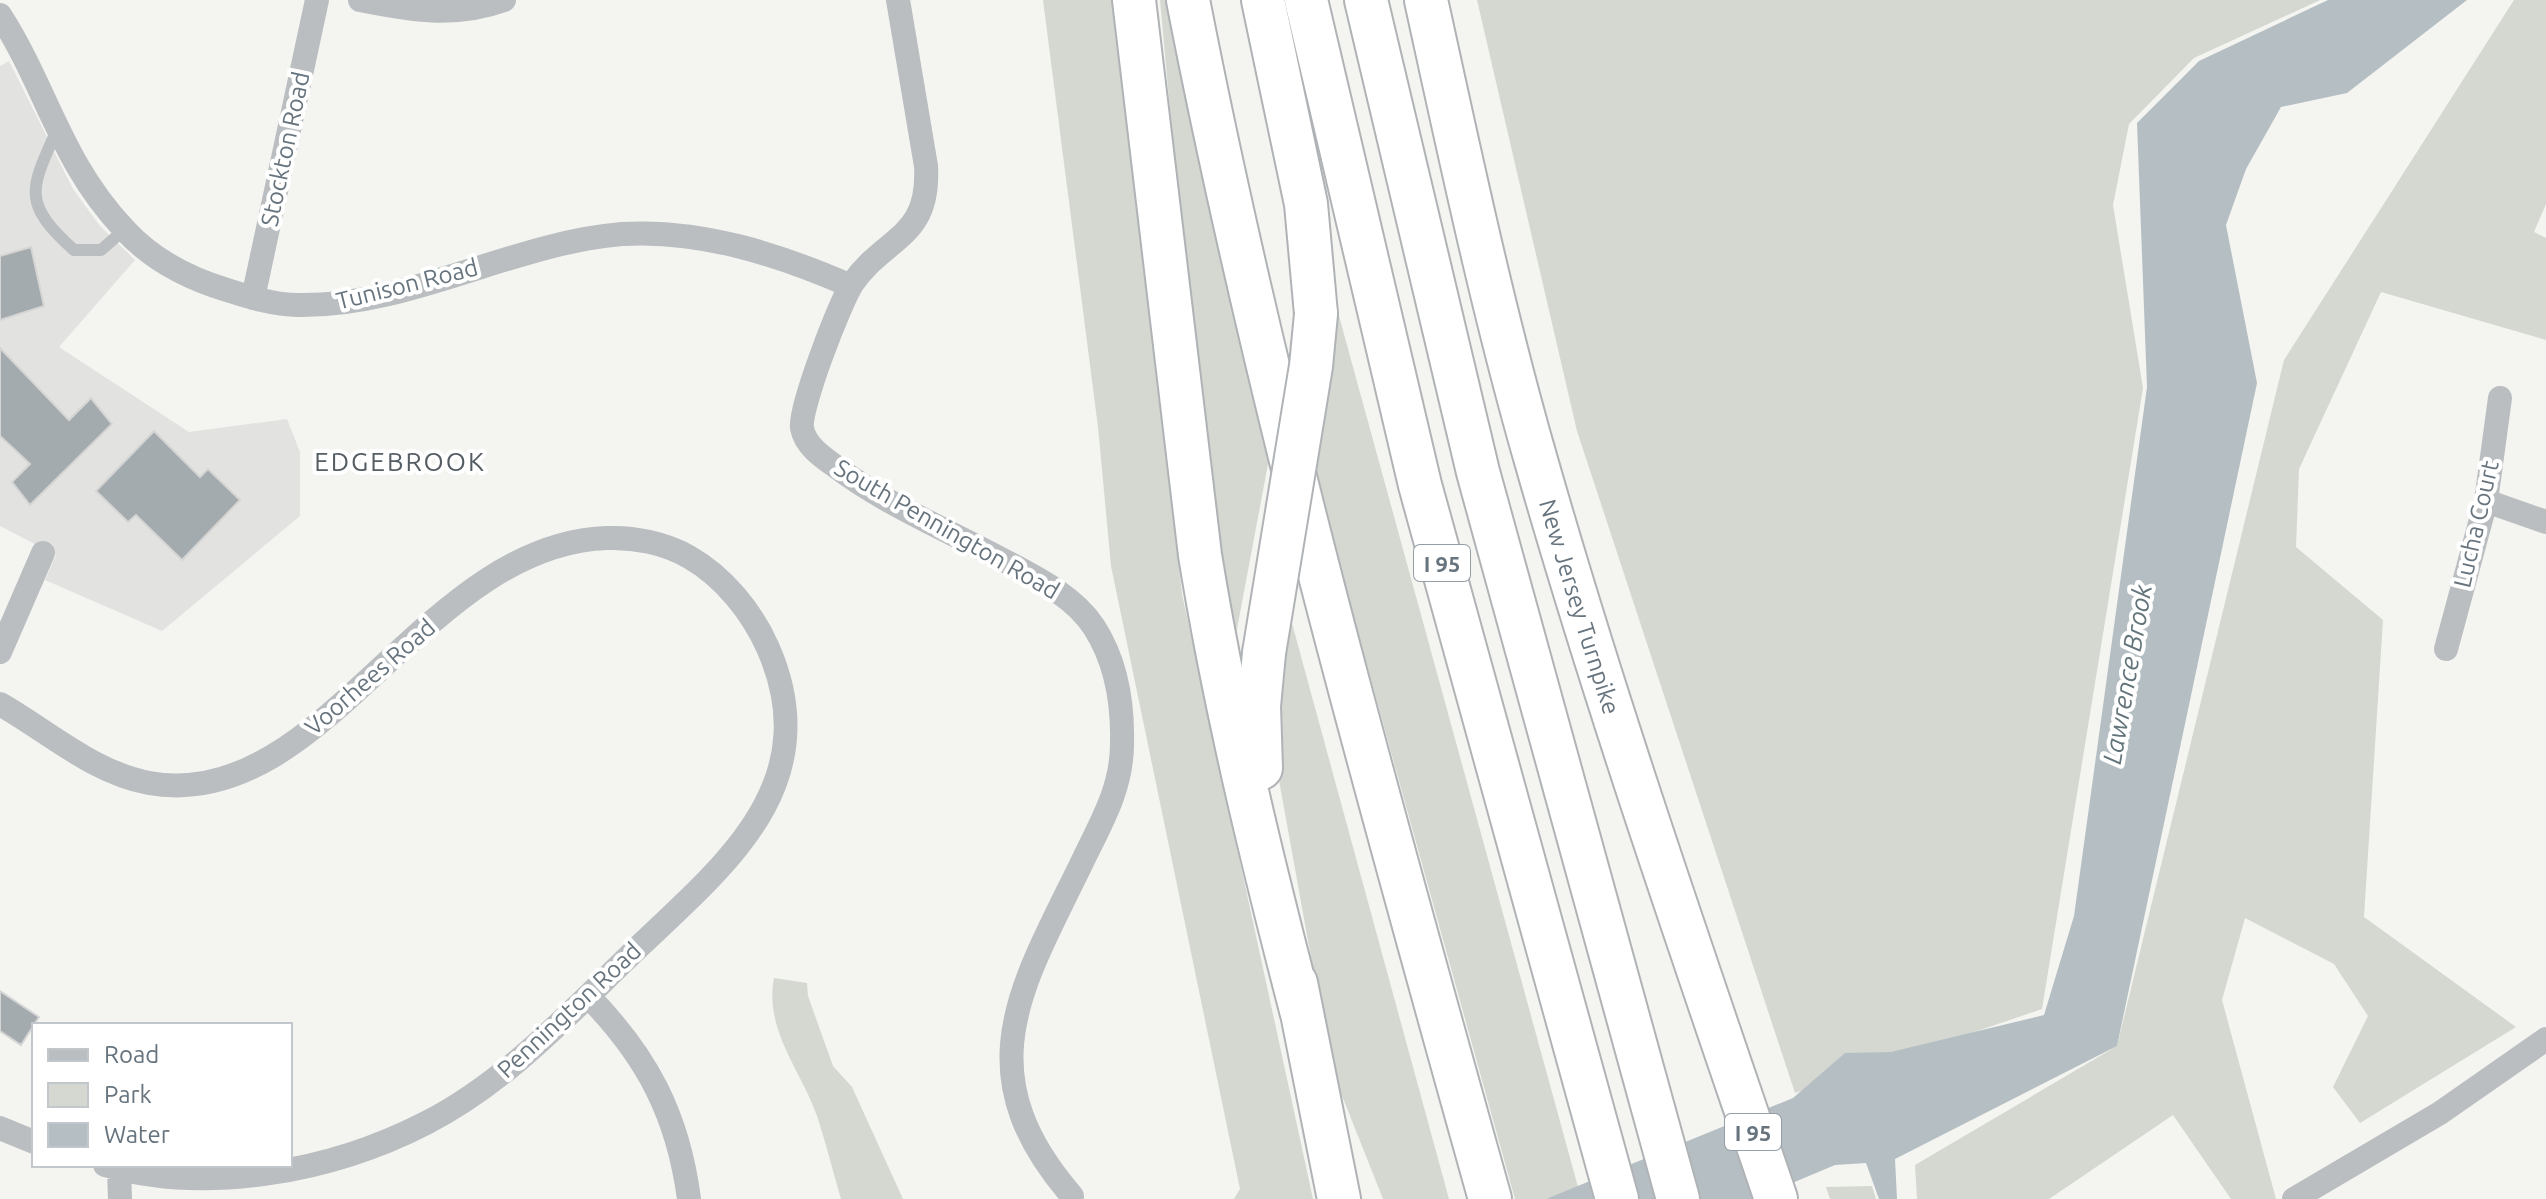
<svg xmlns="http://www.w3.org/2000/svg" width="2546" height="1199" font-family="Ubuntu,sans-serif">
<rect width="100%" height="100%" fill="#f4f4f1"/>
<path fill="#e2e3e1" d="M 9,61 L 73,189 L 100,226 L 135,260 L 59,347 L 189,432 L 287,419 L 300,452 L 300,516 L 162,631 L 45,580 L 56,555 L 0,526 L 0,66 Z"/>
<path fill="#d4d8d1" d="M 1043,0 L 1116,0 L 1182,594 L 1313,1199 L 1234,1199 L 1240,1189 L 1111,566 L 1098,427 Z
M 1160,0 L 1173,0 L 1271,448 L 1234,645 L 1205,494 Z
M 1477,0 L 2320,0 L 2194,58 L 2129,124 L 2113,205 L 2143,388 L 2042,1009 L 1795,1093 L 1577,431 Z
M 2514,0 L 2546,0 L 2546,204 L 2534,232 L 2546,238 L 2546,340 L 2381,292 L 2299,469 L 2296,547 L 2383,620 L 2364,917 L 2516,1027 L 2360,1123 L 2333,1087 L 2368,1016 L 2334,964 L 2245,918 L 2222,1000 L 2276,1199 L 2231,1199 L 2173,1115 L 2049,1199 L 1917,1199 L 1915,1165 L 2117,1046 L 2284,360 Z
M 1336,305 L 1578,1187 L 1546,1199 L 1515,1199 L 1310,460 Z
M 1284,594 L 1449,1199 L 1383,1199 L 1331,1068 L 1273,747 Z
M 774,978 L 807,983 L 808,996 L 833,1066 L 852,1087 L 903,1199 L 841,1199 C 833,1172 826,1143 817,1116 C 801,1070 764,1030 774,978 Z
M 1872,1186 L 1876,1199 L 1830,1199 L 1826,1187 Z"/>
<path fill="#b5bfc3" d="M 2328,0 L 2467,0 L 2347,93 L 2281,107 L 2246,169 L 2226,225 L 2257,383 L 2117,1046 L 1895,1159 L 1897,1199 L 1879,1199 L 1866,1163 L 1835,1165 L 1754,1199 L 1546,1199 L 1793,1098 L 1845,1053 L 1891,1052 L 2044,1015 L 2074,916 L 2147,387 L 2137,123 L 2199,61 Z"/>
<path fill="#a4abaf" stroke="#d5d5d4" stroke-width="2" d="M 31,247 L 44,306 L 0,320 L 0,256 Z
M 0,348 L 69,420 L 91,398 L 112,424 L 30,505 L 12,482 L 30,464 L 0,436 Z
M 154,431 L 200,477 L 208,469 L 240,500 L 182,560 L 136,515 L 128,522 L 96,491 Z
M 0,991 L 39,1017 L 21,1045 L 0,1031 Z"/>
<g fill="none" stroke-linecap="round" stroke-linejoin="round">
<defs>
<g id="motorway">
<path d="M 1134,0 L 1200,555 C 1225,709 1262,860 1301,1010"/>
<path d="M 1188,0 C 1267,405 1379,802 1490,1199"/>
<path d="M 1263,0 L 1306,204 L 1316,314"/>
<path d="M 1306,0 L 1420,485 L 1617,1199"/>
<path d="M 1366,0 L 1478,472 L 1678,1199"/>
<path id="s1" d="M 1426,0 C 1460,155 1493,312 1537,464 C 1608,712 1693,955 1776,1199"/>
<path d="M 1261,768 L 1259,706 L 1264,653"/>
<path d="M 1296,983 L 1339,1199"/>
</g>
</defs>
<use href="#motorway" stroke="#b0b3b6" stroke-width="46"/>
<path stroke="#babec0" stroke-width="12" d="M 56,132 C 30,190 22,203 74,250 L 101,250 L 124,230"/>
<path stroke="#babec0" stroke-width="24" d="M 360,0 C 410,10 455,18 504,0
M 898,0 L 926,166 C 930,239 886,235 852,284 C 840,303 799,408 802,428 C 805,445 822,457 835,466 C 885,504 947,530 1003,560 C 1035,577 1074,596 1094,627 C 1116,661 1123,704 1122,744 C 1122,784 1105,816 1087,852 C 1025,982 961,1068 1072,1196
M 0,15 C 47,88 60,161 124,229 C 152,260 187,278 227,290 C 249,297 274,305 298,305 C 409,307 512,243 622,234 C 701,229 780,255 851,286
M 253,298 L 317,0
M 2486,501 L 2546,522
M 2446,649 L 2486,501 L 2500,398
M 0,652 L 43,553
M 0,704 C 49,732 92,772 149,783 C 324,814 422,544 607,538 C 634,537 665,543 689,557 C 724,577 752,612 768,648 C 831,791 713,874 623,962 C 563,1020 501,1085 426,1123 C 333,1171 208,1195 105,1165
M 588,996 C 647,1056 678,1115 689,1199
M 0,1128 L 34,1142
M 119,1169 L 120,1199
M 2294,1199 L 2440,1113 L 2546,1039"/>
<use href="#motorway" stroke="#fff" stroke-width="42"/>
<defs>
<path id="motorway-bridge" d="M 1264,653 L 1311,366 L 1316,314"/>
</defs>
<use href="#motorway-bridge" stroke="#b0b3b6" stroke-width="46" stroke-linecap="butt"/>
<use href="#motorway-bridge" stroke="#fff" stroke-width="42"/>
</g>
<g text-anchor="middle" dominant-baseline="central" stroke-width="8" stroke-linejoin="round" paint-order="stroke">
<g fill="#fff" stroke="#959ea5" stroke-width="2">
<rect x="1414" y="545" width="56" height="36" rx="6"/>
<rect x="1725" y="1114" width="56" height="36" rx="6"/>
</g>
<g font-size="22" font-weight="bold" fill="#67747e">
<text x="1442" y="563">I 95</text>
<text x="1753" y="1132">I 95</text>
</g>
<g font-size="24" fill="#67747e" stroke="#fff">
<text transform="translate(285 149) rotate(-78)">Stockton Road</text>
<text transform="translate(407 284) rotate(-14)">Tunison Road</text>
<text transform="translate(2476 524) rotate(-77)">Lucha Court</text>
<text transform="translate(947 529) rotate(30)">South Pennington Road</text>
<text stroke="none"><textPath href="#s1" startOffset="626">New Jersey Turnpike</textPath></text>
<text transform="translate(370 677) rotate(-41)">Voorhees Road</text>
<text transform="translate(569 1010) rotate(-43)">Pennington Road</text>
</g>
<g font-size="26" letter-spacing="2" fill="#545d64" stroke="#fff">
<text x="400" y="461">EDGEBROOK</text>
</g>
<g font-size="26" font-style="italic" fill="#63757b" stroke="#fff">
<text transform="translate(2127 674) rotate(-80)">Lawrence Brook</text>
</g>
</g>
<rect x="32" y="1023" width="260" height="144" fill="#ffffff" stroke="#c2c7cb" stroke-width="2"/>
<rect x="48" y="1049" width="40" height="12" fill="#babec0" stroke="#c2c7cb" stroke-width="2"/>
<text x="104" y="1063" font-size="24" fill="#67747e">Road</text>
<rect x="48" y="1083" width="40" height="24" fill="#d4d8d1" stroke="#c2c7cb" stroke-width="2"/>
<text x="104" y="1103" font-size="24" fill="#67747e">Park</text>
<rect x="48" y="1123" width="40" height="24" fill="#b5bfc3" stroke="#c2c7cb" stroke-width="2"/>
<text x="104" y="1143" font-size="24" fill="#67747e">Water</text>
</svg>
